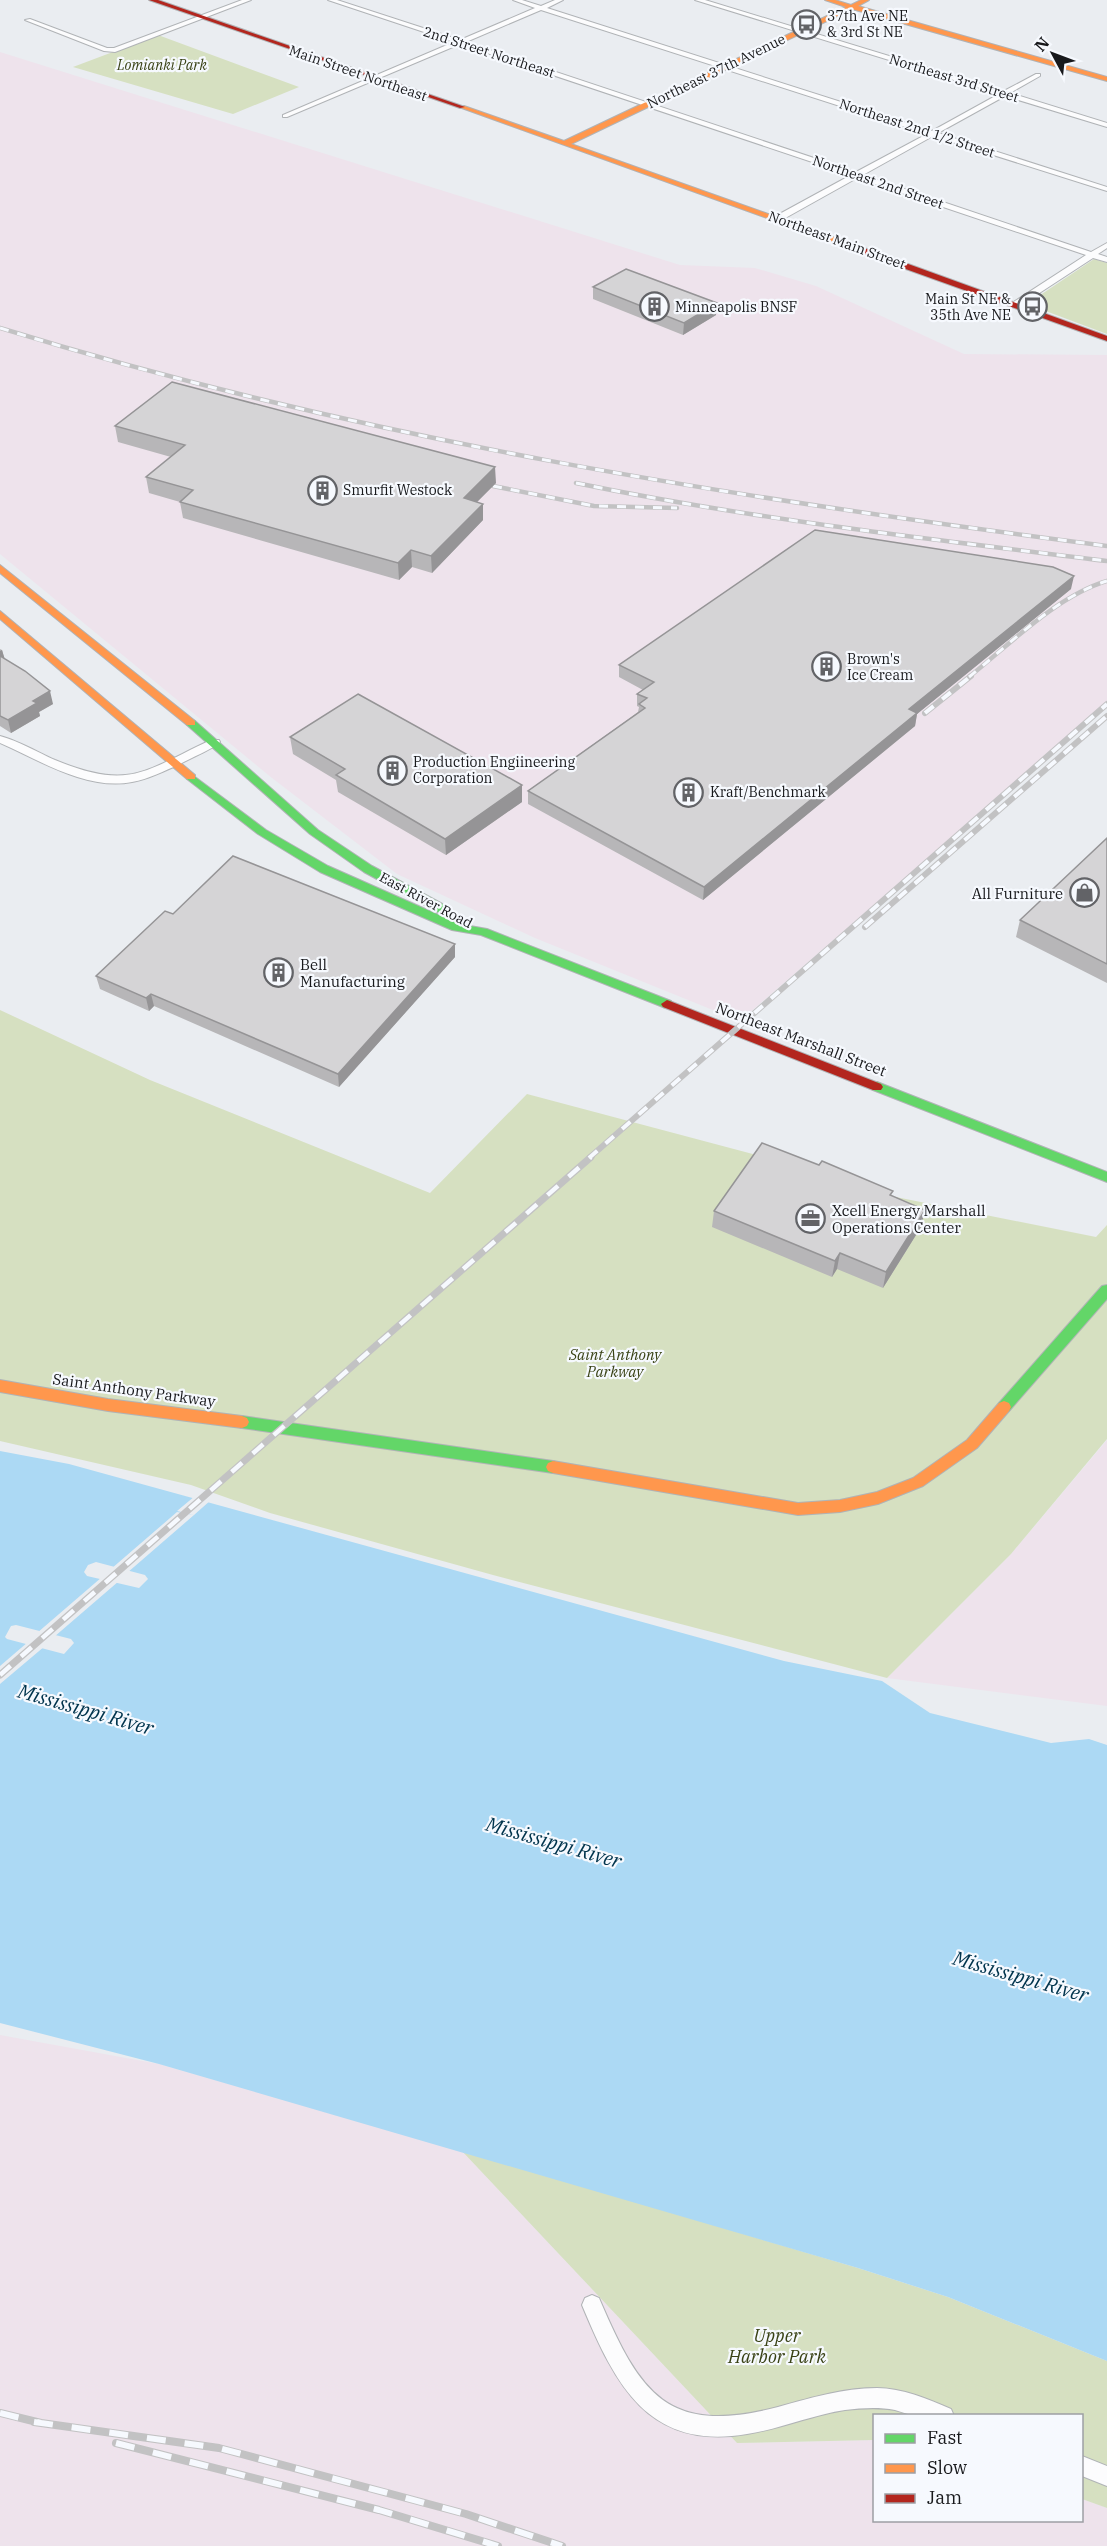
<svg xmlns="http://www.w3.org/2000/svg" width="1107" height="2546" font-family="'IBM Plex Serif',serif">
<rect width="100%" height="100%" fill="#eaedf1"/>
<path fill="#eee3ec" d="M 0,52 L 680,265 L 755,268 L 816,286 L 964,354 L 1107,355 L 1107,703 L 740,1021 L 535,938 L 397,874 L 272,778 L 0,554 Z
M 1107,1440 L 1107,1706 L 887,1678 L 1011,1554 Z
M 0,2035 L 159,2064 L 461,2150 L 737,2443 L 874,2440 L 874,2520 L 1082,2520 L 1082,2499 L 1107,2508 L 1107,2546 L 0,2546 Z"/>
<path fill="#d6e0c1" d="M 158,35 L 299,87 L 233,114 L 73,67 Z
M 1094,259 L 1107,263 L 1107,334 L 1027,304 Z
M 0,1010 L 150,1080 L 430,1193 L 527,1094 L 802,1167 L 816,1181 L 1096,1237 L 1107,1225 L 1107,1439 L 1011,1554 L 887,1678 L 493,1575 L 270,1513 L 191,1485 L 0,1441 Z
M 461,2150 L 858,2268 L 948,2297 L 1107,2361 L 1107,2508 L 1082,2499 L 1082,2416 L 874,2416 L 874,2440 L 737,2443 Z"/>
<path fill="#acd9f4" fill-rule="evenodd" d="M 0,1451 L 69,1464 L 784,1661 L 882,1681 L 930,1713 L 1051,1743 L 1089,1739 L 1107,1745 L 1107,2361 L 948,2297 L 858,2268 L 159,2064 L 0,2023 ZM 96,1562 L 145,1575 L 148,1579 L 139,1588 L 87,1576 L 84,1572 L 88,1565 ZM 16,1625 L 71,1639 L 74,1643 L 64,1654 L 7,1639 L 5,1637 L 11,1626 Z"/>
<path fill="#eaedf1" d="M 195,1496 L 211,1500 L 194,1515 L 177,1511 Z
M 177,1512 L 194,1515 L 127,1573 L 111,1569 Z
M 102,1577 L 119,1581 L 54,1637 L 37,1633 Z
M 28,1642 L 45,1646 L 0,1684 L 0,1666 Z"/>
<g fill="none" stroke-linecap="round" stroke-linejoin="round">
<defs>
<path id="street" d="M 242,0 L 251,0 L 115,52 L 104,51 L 25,20 L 30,19 L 107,48 L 114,48 Z
M 328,0 L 337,0 L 460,40 L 535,8 L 513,0 L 522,0 L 541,6 L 555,0 L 563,0 L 547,8 L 932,131 L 999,94 L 695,0 L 705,0 L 1004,91 L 1036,74 L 1040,74 L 1040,76 L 1010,93 L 1107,123 L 1107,127 L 1005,96 L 938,133 L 1107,187 L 1107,191 L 933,136 L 863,175 L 1091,252 L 1107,243 L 1107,248 L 1098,254 L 1107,257 L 1107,262 L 1093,258 L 1018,307 L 1012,307 L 1012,303 L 1086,255 L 857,178 L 780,221 L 774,221 L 774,217 L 851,175 L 460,44 L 287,117 L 283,117 L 283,115 L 454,42 ZM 541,10 L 927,134 L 856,172 L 466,42 Z
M 0,736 C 19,741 37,752 55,760 C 130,791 144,771 211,740 L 219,740 L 220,742 C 210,751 192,757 180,764 C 164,771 149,779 132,782 C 87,791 39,760 0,743 Z
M 592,2295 L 599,2298 C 640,2394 667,2436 778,2407 C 810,2398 843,2388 877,2388 C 902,2388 928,2399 951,2409 L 954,2416 C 942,2416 929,2417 917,2416 C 910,2415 902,2412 895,2410 C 879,2407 862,2408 845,2410 C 812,2415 780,2429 747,2434 C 648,2451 615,2384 582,2305 L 585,2298 Z
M 1082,2456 L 1107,2466 L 1107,2486 L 1082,2476 Z"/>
<path id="fast" d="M 191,720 L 195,721 L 318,830 L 372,866 L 446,906 L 446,912 L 438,912 L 364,872 L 310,834 L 187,725 L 186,723 Z
M 191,774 L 266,830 L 328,866 L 459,924 L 487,929 L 671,1001 L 673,1004 L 667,1008 L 663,1007 L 481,935 L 452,930 L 320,872 L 258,834 L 187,779 L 187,775 Z
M 877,1082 L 1107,1172 L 1107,1182 L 873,1090 L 871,1087 L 873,1084 Z
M 1107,1285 L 1107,1299 L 1009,1411 L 1004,1413 L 999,1411 L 997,1407 L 999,1403 L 1102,1286 Z
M 242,1416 L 553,1461 L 558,1463 L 560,1467 L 558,1471 L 553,1473 L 242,1428 L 237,1426 L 235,1422 L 237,1418 Z"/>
<path id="slow" d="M 825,0 L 835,0 L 851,5 L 861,0 L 869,0 L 858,6 L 1107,77 L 1107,81 L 852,9 L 571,144 L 853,244 L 854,246 L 850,248 L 459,107 L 464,106 L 564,141 L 846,7 Z
M 0,565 L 195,721 L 195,725 L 187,725 L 0,573 Z
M 0,611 L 195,775 L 195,779 L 187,779 L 0,619 Z
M 0,1380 L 108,1399 L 242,1416 L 247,1418 L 249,1422 L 247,1426 L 242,1428 L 108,1411 L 0,1392 Z
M 1004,1401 L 1009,1403 L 1011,1407 L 1009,1411 L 977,1448 L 923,1486 L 878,1504 L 840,1512 L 798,1515 L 553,1473 L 548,1471 L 546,1467 L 548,1463 L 553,1461 L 798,1503 L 840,1500 L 877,1492 L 913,1478 L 967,1440 L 999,1403 Z"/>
<path id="jam" d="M 149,0 L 158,0 L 465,107 L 460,108 Z
M 847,244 L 853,244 L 1107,336 L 1107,341 L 847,248 Z
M 667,1000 L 881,1084 L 883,1087 L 881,1090 L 873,1090 L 663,1007 L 661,1004 Z"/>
</defs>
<use href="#street" stroke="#b0b3b6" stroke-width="2"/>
<use href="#fast" stroke="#b0b3b6" stroke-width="2"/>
<use href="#slow" stroke="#b0b3b6" stroke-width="2"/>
<use href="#jam" stroke="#b0b3b6" stroke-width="2"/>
<use href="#street" fill="#fcfcfd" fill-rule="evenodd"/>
<use href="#fast" fill="#63d668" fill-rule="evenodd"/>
<use href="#slow" fill="#ff974d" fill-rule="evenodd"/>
<use href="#jam" fill="#b3261e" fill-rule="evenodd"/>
<defs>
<path id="rail-far3" d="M 0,328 C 360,439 734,498 1107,546
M 576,483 C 751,519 930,539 1107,561
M 493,486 L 594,506 L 677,508
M 969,677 C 1010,644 1057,596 1107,581"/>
<path id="rail-far2" d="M 925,713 L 971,676
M 865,927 L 1107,716
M 589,1158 L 1107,704"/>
<path id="rail-far1" d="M 0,1675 L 591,1157"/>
<path id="rail" d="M 0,2413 L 41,2423
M 34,2422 L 219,2448 L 466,2514 L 562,2546
M 116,2443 L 379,2510 L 498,2546"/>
</defs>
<use href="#rail-far3" stroke="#c2c2c3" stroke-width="4.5"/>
<use href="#rail-far2" stroke="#c2c2c3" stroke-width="6"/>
<use href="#rail-far1" stroke="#c2c2c3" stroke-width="7"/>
<use href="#rail" stroke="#c2c2c3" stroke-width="8"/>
<use href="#rail-far3" stroke="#f6f9fe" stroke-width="3" stroke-dasharray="9" stroke-linecap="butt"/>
<use href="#rail-far2" stroke="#f6f9fe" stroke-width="4" stroke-dasharray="11" stroke-linecap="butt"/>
<use href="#rail-far1" stroke="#f6f9fe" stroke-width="4.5" stroke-dasharray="14" stroke-linecap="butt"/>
<use href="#rail" stroke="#f6f9fe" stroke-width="6" stroke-dasharray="19" stroke-linecap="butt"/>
</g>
<path fill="#b7b6b8" d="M 593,287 L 716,315 L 683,335 L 593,299 Z
M 115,426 L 496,483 L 477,502 L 483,520 L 432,573 L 412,567 L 399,580 L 183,518 L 180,502 L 149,493 L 146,477 L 171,457 L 118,442 Z
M 1071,589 L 917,714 L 915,726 L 703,900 L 528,804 L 528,791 L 638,712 L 639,707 L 637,706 L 637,694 L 643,690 L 619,677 L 619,665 Z
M 0,649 L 2,650 L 4,658 L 53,704 L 39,712 L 40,716 L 11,733 L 0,726 Z
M 290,737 L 522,785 L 522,802 L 446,855 L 338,792 L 336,780 L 293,754 Z
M 1107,838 L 1107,983 L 1016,937 L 1020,920 Z
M 173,914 L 455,944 L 455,957 L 339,1087 L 154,1006 L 149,1011 L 100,989 L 96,976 Z
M 892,1196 L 921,1227 L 883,1288 L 837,1269 L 832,1277 L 712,1227 L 714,1211 Z"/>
<path fill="#959496" d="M 717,303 L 716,315 L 683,335 L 684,323 Z
M 495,467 L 496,483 L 464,515 L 464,498 Z
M 483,504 L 483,520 L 432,573 L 431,556 Z
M 411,550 L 412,567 L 399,580 L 398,563 Z
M 1074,576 L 1071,589 L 917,714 L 915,726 L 703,900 L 704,887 L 909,709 Z
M 2,650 L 6,663 L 0,666 L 0,651 Z
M 50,691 L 53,704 L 39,712 L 40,716 L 11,733 L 8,720 L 33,701 Z
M 522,785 L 522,802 L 446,855 L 445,839 Z
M 455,944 L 455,957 L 339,1087 L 338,1074 Z
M 151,994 L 154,1006 L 149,1011 L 146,998 Z
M 925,1210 L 921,1227 L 883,1288 L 886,1272 Z
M 840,1253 L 837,1269 L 832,1277 L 835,1261 Z"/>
<path fill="#d5d4d6" stroke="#959496" stroke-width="1.5" d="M 626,269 L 717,303 L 684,323 L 593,287 Z
M 172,382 L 495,467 L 464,498 L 483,504 L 431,556 L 411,550 L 398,563 L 180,502 L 193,490 L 146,477 L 185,445 L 115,426 Z
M 815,530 L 1053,567 L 1074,576 L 909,709 L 917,713 L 704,887 L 528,791 L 645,708 L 639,704 L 647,698 L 637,694 L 654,682 L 619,665 Z
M 0,656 L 25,671 L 50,691 L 33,701 L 37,703 L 8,720 L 0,716 Z
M 358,694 L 522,785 L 445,839 L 336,775 L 345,769 L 290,737 Z
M 1107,838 L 1107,964 L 1020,920 Z
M 233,856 L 455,944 L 338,1074 L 151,994 L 146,998 L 96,976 L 165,911 L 173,914 Z
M 762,1143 L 819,1165 L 822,1161 L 893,1191 L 890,1195 L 925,1210 L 886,1272 L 840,1253 L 835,1261 L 714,1211 Z"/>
<defs>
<symbol id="bus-ring" viewBox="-11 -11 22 22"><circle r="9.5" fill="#f6f9fe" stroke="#626367" stroke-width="1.5"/><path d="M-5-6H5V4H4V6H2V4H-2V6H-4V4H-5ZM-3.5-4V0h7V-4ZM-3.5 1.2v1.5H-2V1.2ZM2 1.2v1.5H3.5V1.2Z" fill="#626367"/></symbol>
<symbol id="building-ring" viewBox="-11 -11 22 22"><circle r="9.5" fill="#f6f9fe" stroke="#626367" stroke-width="1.5"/><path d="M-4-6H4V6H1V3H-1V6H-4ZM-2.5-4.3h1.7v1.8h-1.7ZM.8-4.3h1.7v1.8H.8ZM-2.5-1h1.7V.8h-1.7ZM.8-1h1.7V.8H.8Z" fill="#626367"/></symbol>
<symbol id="shop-ring" viewBox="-11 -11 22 22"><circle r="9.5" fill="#f6f9fe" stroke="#626367" stroke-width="1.5"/><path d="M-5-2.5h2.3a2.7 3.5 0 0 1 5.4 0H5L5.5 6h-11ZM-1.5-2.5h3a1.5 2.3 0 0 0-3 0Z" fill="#626367"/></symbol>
<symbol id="office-ring" viewBox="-11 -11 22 22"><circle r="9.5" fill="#f6f9fe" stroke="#626367" stroke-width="1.5"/><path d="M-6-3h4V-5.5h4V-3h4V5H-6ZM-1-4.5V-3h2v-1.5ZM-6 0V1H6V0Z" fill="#626367"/></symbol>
</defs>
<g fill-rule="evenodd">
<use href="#bus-ring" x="790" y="8" width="33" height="33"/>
<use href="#building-ring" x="638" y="290" width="33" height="33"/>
<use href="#bus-ring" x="1016" y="290" width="33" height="33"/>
<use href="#building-ring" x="306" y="474" width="33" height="33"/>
<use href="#building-ring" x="810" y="650" width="33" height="33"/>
<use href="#building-ring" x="376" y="754" width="33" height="33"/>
<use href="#building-ring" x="672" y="776" width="33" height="33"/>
<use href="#shop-ring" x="1068" y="876" width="33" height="33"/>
<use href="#building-ring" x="262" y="956" width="33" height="33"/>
<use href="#office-ring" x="794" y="1202" width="33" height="33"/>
</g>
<g text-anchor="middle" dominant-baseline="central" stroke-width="4.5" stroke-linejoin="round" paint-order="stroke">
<g font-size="14" fill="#18191c" stroke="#f6f9fe" text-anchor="start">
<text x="827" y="16">37th Ave NE<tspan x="827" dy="16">&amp; 3rd St NE</tspan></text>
<text x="1011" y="299" text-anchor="end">Main St NE &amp;<tspan x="1011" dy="16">35th Ave NE</tspan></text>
<text x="675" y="307">Minneapolis BNSF</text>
<text x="343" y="490">Smurfit Westock</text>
<text x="847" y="659">Brown's<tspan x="847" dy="16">Ice Cream</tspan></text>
<text x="413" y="762">Production Engiineering<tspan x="413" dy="16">Corporation</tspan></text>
<text x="710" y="792">Kraft/Benchmark</text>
</g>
<g font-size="14" fill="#18191c" stroke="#f6f9fe">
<text transform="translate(489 52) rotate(18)">2nd Street Northeast</text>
<text transform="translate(716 71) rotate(-26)">Northeast 37th Avenue</text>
<text transform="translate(358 73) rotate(19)">Main Street Northeast</text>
<text transform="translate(954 78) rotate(17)">Northeast 3rd Street</text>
<text transform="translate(917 128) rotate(18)">Northeast 2nd 1/2 Street</text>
<text transform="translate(878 182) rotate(19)">Northeast 2nd Street</text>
<text transform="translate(837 240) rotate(20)">Northeast Main Street</text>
<text transform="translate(426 900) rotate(28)">East River Road</text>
</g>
<g font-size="14" font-style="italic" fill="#394215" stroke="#f6f9fe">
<text x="162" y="65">Lomianki Park</text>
</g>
<g font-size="15" fill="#18191c" stroke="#f6f9fe" text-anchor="start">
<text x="1063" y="893" text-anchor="end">All Furniture</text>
<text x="300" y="964">Bell<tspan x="300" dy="17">Manufacturing</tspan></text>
<text x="832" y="1210">Xcell Energy Marshall<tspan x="832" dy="17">Operations Center</tspan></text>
</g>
<g font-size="15" fill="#18191c" stroke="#f6f9fe">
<text transform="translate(801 1039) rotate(21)">Northeast Marshall Street</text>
<text transform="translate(134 1390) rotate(8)">Saint Anthony Parkway</text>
</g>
<g font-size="15" font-style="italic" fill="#394215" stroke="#f6f9fe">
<text x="615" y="1354">Saint Anthony<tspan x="615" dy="17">Parkway</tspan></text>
</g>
<g font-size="18" font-style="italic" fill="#394215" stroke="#f6f9fe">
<text x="777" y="2335">Upper<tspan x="777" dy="21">Harbor Park</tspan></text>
</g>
<g font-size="20" font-style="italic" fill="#00344d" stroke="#f6f9fe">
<text transform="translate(86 1709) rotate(16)">Mississippi River</text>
<text transform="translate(554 1842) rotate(16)">Mississippi River</text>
<text transform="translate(1021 1976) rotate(16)">Mississippi River</text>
</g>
</g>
<rect x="873" y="2414" width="210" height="108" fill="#f6f9fe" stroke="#9d9fa4" stroke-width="1.5"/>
<rect x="885" y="2434" width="30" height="9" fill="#63d668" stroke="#9d9fa4" stroke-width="1.5"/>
<text x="927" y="2444" font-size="18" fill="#18191c">Fast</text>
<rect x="885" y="2464" width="30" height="9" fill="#ff974d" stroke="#9d9fa4" stroke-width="1.5"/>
<text x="927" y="2474" font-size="18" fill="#18191c">Slow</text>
<rect x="885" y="2494" width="30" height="9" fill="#b3261e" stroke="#9d9fa4" stroke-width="1.5"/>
<text x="927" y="2504" font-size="18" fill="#18191c">Jam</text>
<g transform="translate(1053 54) rotate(311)" stroke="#f6f9fe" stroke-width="4.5" paint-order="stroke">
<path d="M0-4.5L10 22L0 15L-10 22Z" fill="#18191c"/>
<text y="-9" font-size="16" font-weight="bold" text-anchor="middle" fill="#18191c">N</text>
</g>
</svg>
